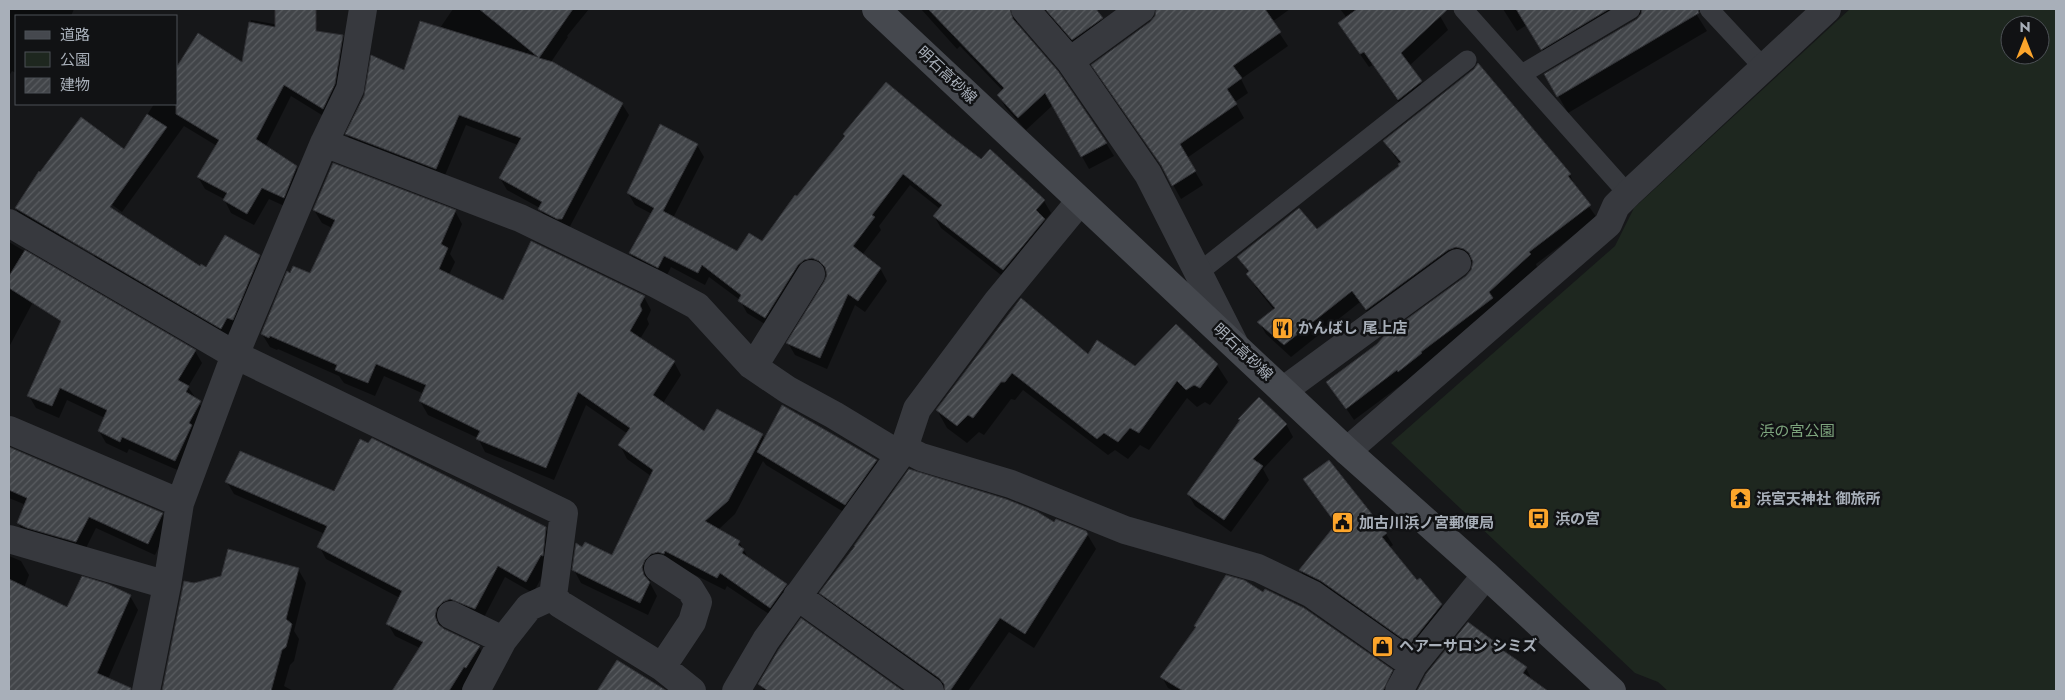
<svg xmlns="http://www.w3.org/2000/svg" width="2065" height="700" font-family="Jost,'Noto Sans JP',sans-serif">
<defs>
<pattern id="building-hatch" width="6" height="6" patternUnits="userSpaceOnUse" patternTransform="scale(1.25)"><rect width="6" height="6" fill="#424549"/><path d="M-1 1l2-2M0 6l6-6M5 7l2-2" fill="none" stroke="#5a5d61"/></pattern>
</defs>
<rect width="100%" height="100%" fill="#161719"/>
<path fill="#1e271f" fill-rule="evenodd" d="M 1850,9 L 2056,9 L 2056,691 L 1668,691 L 1658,682 L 1635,673 L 1391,443 L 1615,246 L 1634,208 ZM 2010,25 L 2040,25 L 2040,55 L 2010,55 Z"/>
<path fill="#0007" d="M 9,9 L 74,9 L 71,16 L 16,16 L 16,73 L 12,71 L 9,76 Z
M 453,9 L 589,9 L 567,36 L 568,37 L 551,62 L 622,104 L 629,115 L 568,230 L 546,221 L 540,208 L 507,190 L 500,178 L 518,145 L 466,125 L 443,180 L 353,146 L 347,134 L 404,72 L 440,28 Z
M 921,9 L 1024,9 L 1017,18 L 1017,25 L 1106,143 L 1114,156 L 1089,169 L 1053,105 L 1026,130 L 1006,108 L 998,95 L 1003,91 L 960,46 L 957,49 Z
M 1041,9 L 1094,9 L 1109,31 L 1081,52 Z
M 1158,9 L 1290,9 L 1272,22 L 1288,46 L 1241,79 L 1248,93 L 1235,102 L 1244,118 L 1187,158 L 1203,185 L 1181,199 L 1167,174 L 1101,79 L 1156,16 Z
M 1340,9 L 1432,9 L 1440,16 L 1448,30 L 1409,66 L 1429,96 L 1407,114 L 1373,65 L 1369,67 L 1348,37 L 1340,23 L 1347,18 Z
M 1503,9 L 1693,9 L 1707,31 L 1568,113 L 1546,74 L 1638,20 L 1641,14 L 1635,16 L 1552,65 L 1527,25 L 1517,31 Z
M 251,20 L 342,36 L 349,49 L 330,120 L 291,96 L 266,146 L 296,167 L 303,180 L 291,209 L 269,199 L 254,225 L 231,213 L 224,199 L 205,189 L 198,177 L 217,146 L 184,126 L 122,212 L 107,201 L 94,188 L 64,244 L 23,221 L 16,209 L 82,119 L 125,150 L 154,104 L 176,104 L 243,64 Z
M 846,137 L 981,160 L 990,150 L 1044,201 L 1051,213 L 1044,221 L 1051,232 L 1010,282 L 941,228 L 934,216 L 940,209 L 910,185 L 879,226 L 881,230 L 862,255 L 880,268 L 887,281 L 865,312 L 855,305 L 827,369 L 795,355 L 788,343 L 826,282 L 827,273 L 819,270 L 773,329 L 747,313 L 740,300 L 709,277 L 705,285 L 671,267 L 665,279 L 637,265 L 630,253 L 652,214 L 635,205 L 628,193 L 697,145 L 704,157 L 673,218 L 738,253 L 762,243 Z
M 1384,141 L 1570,175 L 1576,188 L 1597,218 L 1536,264 L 1537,267 L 1406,383 L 1405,382 L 1354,420 L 1328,382 L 1467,277 L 1472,270 L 1474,262 L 1463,259 L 1374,322 L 1360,302 L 1291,357 L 1266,334 L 1259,322 L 1274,310 L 1255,286 L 1248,274 L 1249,273 L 1239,257 L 1317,231 L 1400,167 L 1400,164 Z
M 314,210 L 455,211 L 462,224 L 450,254 L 455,262 L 449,275 L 504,302 L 644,297 L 651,310 L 647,319 L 649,324 L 640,339 L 674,362 L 681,375 L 663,403 L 704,432 L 717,411 L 762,435 L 765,439 L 876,460 L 884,473 L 852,517 L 766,465 L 763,461 L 735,514 L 718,530 L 739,542 L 749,559 L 786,585 L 794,598 L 778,620 L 727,586 L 725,590 L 673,564 L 652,573 L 650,583 L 657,596 L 648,615 L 581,583 L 574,570 L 612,556 L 651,476 L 627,459 L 620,445 L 628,434 L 586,405 L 554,480 L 485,452 L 478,438 L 428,415 L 420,401 L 424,394 L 384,376 L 375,396 L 344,383 L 339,376 L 278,349 L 277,350 L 270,347 L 262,334 L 311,275 L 332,228 L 322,223 Z
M 9,242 L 41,261 L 48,274 L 9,347 Z
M 93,253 L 206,269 L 259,256 L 266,269 L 228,341 L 100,266 Z
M 1021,300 L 1088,356 L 1135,367 L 1217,365 L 1228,382 L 1210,405 L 1205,402 L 1197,407 L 1187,398 L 1149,450 L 1140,445 L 1128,459 L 1115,450 L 1108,455 L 1023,390 L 1015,400 L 1011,399 L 984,435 L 979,432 L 967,443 L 947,428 L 937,410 Z
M 195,351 L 202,363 L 188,387 L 207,415 L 182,472 L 129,449 L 127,453 L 106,443 L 99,431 L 105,418 L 67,400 L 59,418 L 36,408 L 29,396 Z
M 1286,424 L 1293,437 L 1263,469 L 1269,480 L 1231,532 L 1195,506 L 1188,494 Z
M 9,448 L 162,514 L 169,526 L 155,555 L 96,528 L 83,554 L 25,535 L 18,523 L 26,505 L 9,498 Z
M 1328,462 L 1386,534 L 1393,545 L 1389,548 L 1417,582 L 1441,605 L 1448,616 L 1417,654 L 1307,582 L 1301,571 L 1336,525 L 1305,480 Z
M 227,482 L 335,493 L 545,528 L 553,541 L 548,566 L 533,593 L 505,577 L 482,621 L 443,621 L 442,629 L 479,647 L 486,659 L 466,691 L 394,691 L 420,648 L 395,636 L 388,624 L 400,598 L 326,559 L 319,546 L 325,534 L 234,494 Z
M 1054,524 L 1087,534 L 1096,549 L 1034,648 L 1009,632 L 968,691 L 947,691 L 829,608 L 821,593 Z
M 9,556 L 21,561 L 29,575 L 24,588 L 68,609 L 130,596 L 138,610 L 108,679 L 130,689 L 131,691 L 9,691 L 9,632 L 15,619 L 9,617 Z
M 298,569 L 306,583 L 294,631 L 299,639 L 294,661 L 290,665 L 284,686 L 293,691 L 163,691 L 185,582 L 194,584 Z
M 801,620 L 901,691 L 764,691 L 760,684 Z
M 1498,646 L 1500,650 L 1526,668 L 1530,676 L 1528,679 L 1545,691 L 1418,691 L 1427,674 Z
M 618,661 L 663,690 L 663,691 L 599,691 Z
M 1392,671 L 1398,681 L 1392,691 L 1174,691 L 1168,688 L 1162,677 Z"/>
<path fill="url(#building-hatch)" stroke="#303135" d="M 275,9 L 316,9 L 316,31 L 343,35 L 335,84 L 323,109 L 284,85 L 256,139 L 297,166 L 284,198 L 262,188 L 247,214 L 223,200 L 227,193 L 197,177 L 219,140 L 176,114 L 176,68 L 198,33 L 242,62 L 249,22 L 275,27 Z
M 479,9 L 573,9 L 539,58 L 553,62 L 623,103 L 562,219 L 557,219 L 538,209 L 542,202 L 499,178 L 521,138 L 459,115 L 436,169 L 345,134 L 364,96 L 371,55 L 404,70 L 420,21 L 538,57 Z
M 928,9 L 1010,9 L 1013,19 L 1058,71 L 1107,143 L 1081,157 L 1045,93 L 1018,118 L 997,95 L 1004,88 Z
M 1045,9 L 1096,9 L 1103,18 L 1072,40 Z
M 1156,9 L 1265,9 L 1281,32 L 1233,66 L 1242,78 L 1227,89 L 1237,104 L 1180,144 L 1196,171 L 1172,186 L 1161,165 L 1091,65 L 1150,22 L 1155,16 Z
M 1357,9 L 1448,9 L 1401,53 L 1422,81 L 1398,100 L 1364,52 L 1360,54 L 1338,23 Z
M 1516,9 L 1609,9 L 1541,50 Z
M 1642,9 L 1698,9 L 1699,13 L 1557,97 L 1544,74 L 1637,19 L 1641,14 Z
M 1478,63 L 1571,174 L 1568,176 L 1591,205 L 1529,252 L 1531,254 L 1489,292 L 1493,298 L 1421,352 L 1422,353 L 1398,372 L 1397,370 L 1346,409 L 1326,382 L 1377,344 L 1385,335 L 1466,276 L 1471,270 L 1473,262 L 1469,253 L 1464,249 L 1456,247 L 1448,250 L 1366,310 L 1352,291 L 1284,345 L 1257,322 L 1275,308 L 1246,274 L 1249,271 L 1237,257 L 1299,208 L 1317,229 L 1399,166 L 1398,164 L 1401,162 L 1383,141 L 1474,69 Z
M 886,82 L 947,133 L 981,159 L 990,149 L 1045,200 L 1036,210 L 1045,219 L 1003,270 L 933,216 L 942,205 L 903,174 L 872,215 L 875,217 L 853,246 L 881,268 L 858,301 L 848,294 L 820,358 L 786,343 L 824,282 L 827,275 L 825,267 L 819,261 L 812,258 L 804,260 L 798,265 L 765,318 L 738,301 L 741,295 L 702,265 L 698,273 L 664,256 L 658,268 L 629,253 L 654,208 L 627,193 L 660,124 L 698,144 L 663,211 L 737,251 L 749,233 L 762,241 L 795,195 L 797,196 L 845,136 L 843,134 Z
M 147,114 L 167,127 L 110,207 L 200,266 L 201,264 L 206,267 L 225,235 L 260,255 L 233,320 L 227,318 L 221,329 L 15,208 L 39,171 L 40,172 L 81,117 L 124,149 Z
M 333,163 L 456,210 L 441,244 L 448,248 L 439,269 L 503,300 L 531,241 L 645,296 L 640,305 L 642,310 L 630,331 L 675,361 L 653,395 L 704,431 L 717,409 L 763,434 L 728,501 L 705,521 L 740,541 L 738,545 L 744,549 L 742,553 L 787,584 L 770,608 L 720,573 L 717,578 L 665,551 L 664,554 L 658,552 L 651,554 L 645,560 L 642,567 L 644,575 L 650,582 L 640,603 L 572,570 L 576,543 L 582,547 L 585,542 L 612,555 L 653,470 L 618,445 L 630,428 L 578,392 L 546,468 L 476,439 L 480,431 L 419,401 L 426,385 L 376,364 L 368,383 L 335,370 L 337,365 L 270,336 L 269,338 L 261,334 L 287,271 L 290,273 L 293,266 L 310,273 L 335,220 L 313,210 Z
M 25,250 L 196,350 L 178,380 L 189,386 L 186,392 L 201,401 L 189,423 L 192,425 L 175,461 L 122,437 L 120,442 L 98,431 L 107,410 L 60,388 L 52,406 L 27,396 L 61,321 L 9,288 L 9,276 Z
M 1021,298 L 1088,354 L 1097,340 L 1135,366 L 1176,324 L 1218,364 L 1200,388 L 1194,385 L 1186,390 L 1177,381 L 1139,433 L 1130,428 L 1118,442 L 1104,433 L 1097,439 L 1012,373 L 1005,382 L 1001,382 L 973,418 L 968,415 L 957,426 L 936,410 Z
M 1259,397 L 1287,424 L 1253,459 L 1263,466 L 1224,520 L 1187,494 L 1240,420 L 1238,419 Z
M 782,405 L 877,460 L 845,505 L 757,452 Z
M 372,438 L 546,527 L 543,556 L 541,555 L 526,582 L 498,566 L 475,609 L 450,599 L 443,602 L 437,608 L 435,616 L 438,624 L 444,629 L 480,646 L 466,668 L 464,667 L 449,691 L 392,691 L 423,642 L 386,624 L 402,591 L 317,547 L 327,526 L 225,482 L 240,451 L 334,491 L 360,439 L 368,443 Z
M 9,447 L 163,513 L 148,544 L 89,517 L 76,542 L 27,528 L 17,523 L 27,498 L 9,490 Z
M 1329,460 L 1387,533 L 1382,537 L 1417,580 L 1420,578 L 1442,604 L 1410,644 L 1321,581 L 1299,570 L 1336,524 L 1303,479 Z
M 909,469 L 1006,499 L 1036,511 L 1054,522 L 1056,519 L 1086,531 L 1088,534 L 1025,634 L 1000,618 L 950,691 L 945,691 L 944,684 L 939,678 L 819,593 L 855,546 L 854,546 Z
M 228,549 L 299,568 L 286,619 L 292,624 L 286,647 L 282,650 L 271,691 L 162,691 L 184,581 L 194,583 L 221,576 Z
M 1226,575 L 1244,580 L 1263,592 L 1265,589 L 1304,608 L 1393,670 L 1383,691 L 1183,691 L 1160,677 L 1196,627 L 1194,626 Z
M 82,576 L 108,584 L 131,595 L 97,673 L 131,688 L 131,691 L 9,691 L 9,579 L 67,607 Z
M 801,618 L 903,691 L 768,691 L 758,684 L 779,649 Z
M 1468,622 L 1499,645 L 1498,647 L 1527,667 L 1523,673 L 1548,691 L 1417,691 L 1426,674 Z
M 617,660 L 667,691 L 597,691 Z"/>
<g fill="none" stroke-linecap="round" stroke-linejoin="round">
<path stroke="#37393e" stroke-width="19" d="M 1463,9 L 1628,194
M 1709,9 L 1763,67
M 1522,74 L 1631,9
M 1198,273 L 1467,60"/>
<path stroke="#37393e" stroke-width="28" d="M 1025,9 L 1070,61 L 1148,174 L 1234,343
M 1070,61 L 1141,9
M 324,143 L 520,218 L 656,284 L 697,306 L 751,365 L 788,390 L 834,415 L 900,455
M 9,223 L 235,355 L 564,513 L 553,596 L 560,604 L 662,667 L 692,691
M 751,365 L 760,356 L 811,274
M 1284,390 L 1457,263
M 9,430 L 180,503
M 904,448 L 921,457 L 1011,484 L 1125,530 L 1258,568 L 1312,594 L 1413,665
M 1347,451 L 1608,224 L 1616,206 L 1628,194 L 1827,9
M 9,539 L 167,585
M 658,568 L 690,589 L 698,602 L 692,622 L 662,667
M 797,596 L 930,691
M 451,615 L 503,640
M 146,691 L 167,585 L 180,503 L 235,355 L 324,143 L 350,89 L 363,9
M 476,691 L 503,640 L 529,607 L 553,596
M 736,691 L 766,640 L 900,455 L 904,448 L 917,409 L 997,302 L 1080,201
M 1399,691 L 1413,665 L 1486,575"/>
<path stroke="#45484e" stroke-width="28" d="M 876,9 L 1347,451 L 1486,575 L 1612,691"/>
</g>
<defs>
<symbol id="restaurant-square" viewBox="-11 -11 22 22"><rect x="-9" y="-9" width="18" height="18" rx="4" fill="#fca52b" stroke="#111214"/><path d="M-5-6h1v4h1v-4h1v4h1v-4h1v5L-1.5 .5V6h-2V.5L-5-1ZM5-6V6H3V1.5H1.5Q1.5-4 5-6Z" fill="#111"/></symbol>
<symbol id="temple-square" viewBox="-11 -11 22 22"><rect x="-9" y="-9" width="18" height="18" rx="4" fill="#fca52b" stroke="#111214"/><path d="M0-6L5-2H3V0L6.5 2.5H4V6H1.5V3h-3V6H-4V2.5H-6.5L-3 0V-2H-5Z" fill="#111"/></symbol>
<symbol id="bus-square" viewBox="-11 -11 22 22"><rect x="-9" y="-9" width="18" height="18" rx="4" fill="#fca52b" stroke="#111214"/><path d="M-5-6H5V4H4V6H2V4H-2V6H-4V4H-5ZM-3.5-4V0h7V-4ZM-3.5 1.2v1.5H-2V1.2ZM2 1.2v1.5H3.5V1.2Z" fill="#111"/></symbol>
<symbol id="civic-square" viewBox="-11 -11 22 22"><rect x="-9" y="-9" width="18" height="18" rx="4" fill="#fca52b" stroke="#111214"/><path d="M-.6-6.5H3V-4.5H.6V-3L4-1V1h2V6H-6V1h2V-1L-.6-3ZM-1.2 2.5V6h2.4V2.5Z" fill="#111"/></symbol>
<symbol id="shop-square" viewBox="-11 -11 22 22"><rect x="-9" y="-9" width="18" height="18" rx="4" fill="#fca52b" stroke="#111214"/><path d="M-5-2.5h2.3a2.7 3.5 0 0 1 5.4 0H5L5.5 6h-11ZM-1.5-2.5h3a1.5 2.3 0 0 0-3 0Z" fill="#111"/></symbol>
</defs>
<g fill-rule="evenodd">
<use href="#restaurant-square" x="1270" y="316" width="25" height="25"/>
<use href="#temple-square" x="1728" y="486" width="25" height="25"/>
<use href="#bus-square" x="1526" y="506" width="25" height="25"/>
<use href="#civic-square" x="1330" y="510" width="25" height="25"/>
<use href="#shop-square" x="1370" y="634" width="25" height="25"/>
</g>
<g text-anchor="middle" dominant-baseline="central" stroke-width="5" stroke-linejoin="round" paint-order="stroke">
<g font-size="15" fill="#a8afb9" stroke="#111214">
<text transform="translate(947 75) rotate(43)">明石高砂線</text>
<text transform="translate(1243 352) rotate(43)">明石高砂線</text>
</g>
<g font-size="15" font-weight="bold" fill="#a8afb9" stroke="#111214" text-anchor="start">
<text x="1298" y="328">かんばし 尾上店</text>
<text x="1756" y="499">浜宮天神社 御旅所</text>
<text x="1555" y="519">浜の宮</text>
<text x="1359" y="523">加古川浜ノ宮郵便局</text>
<text x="1399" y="646">ヘアーサロン シミズ</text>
</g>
<g font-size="15" fill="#7ea57e" stroke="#111214">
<text x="1797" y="431">浜の宮公園</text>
</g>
</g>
<rect width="2065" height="700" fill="none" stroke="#a8afb9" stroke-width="20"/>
<rect x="15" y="15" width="162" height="90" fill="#111214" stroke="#4d5156"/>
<rect x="25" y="31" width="25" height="8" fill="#45484e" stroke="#4d5156"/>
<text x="60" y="40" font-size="15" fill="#a8afb9">道路</text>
<rect x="25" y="52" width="25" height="15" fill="#1e271f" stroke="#4d5156"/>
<text x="60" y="65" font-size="15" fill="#a8afb9">公園</text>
<rect x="25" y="78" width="25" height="15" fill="url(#building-hatch)" stroke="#4d5156"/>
<text x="60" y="90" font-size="15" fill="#a8afb9">建物</text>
<g transform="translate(2025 40)"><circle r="24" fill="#111214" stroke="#4d5156"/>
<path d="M0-4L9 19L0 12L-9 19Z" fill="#fca52b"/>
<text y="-8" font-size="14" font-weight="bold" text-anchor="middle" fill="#a8afb9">N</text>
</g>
</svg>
